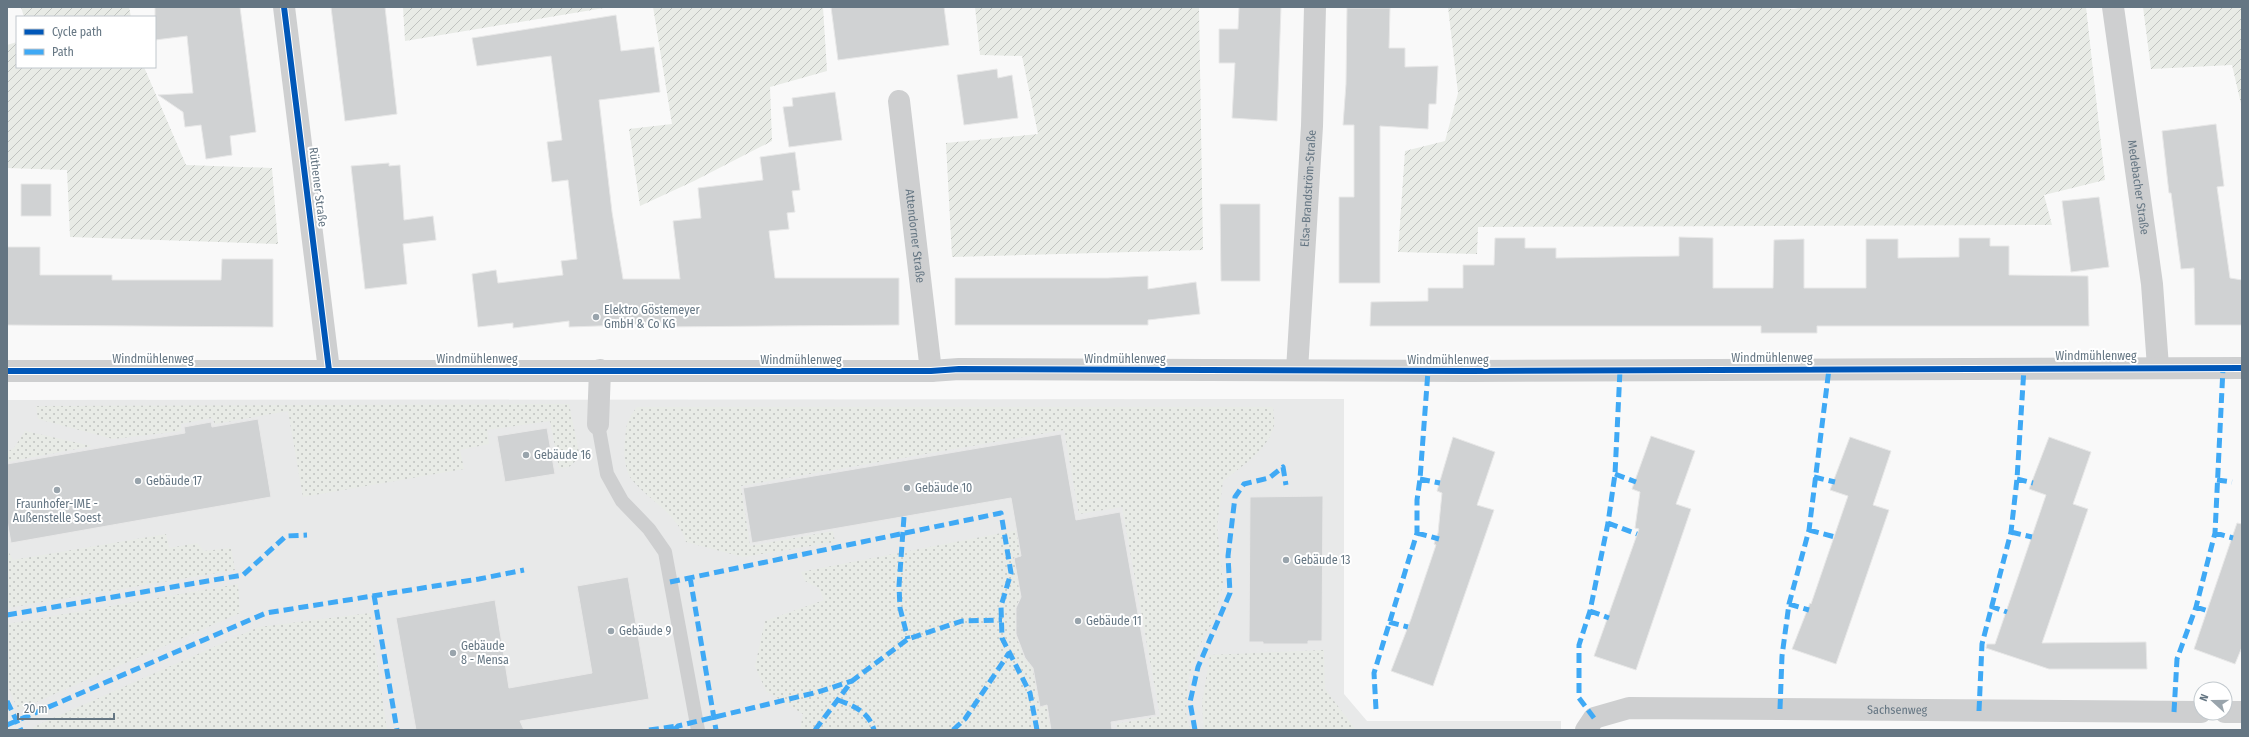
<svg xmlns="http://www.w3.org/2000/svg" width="2249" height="737" font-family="'Fira Sans Condensed',sans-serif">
<defs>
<pattern id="grass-dots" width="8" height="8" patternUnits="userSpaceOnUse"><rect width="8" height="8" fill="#e8ebe6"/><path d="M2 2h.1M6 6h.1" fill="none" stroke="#c0c3c0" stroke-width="1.8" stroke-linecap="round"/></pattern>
<pattern id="garden-furrows" width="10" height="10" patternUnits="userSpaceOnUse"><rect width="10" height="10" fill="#e8ebe6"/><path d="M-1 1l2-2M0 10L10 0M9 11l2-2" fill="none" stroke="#c0c3c0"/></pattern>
</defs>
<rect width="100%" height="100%" fill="#f9f9f9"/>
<path fill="#e8e9e9" d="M 1344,399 L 1344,694 L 1367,721 L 1561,721 L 1561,730 L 7,730 L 7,400 Z"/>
<path fill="url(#grass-dots)" d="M 569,404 L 580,457 L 569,467 L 559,468 L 550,421 L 487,430 L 489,444 L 460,450 L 464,469 L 303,497 L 288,411 L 215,424 L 212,418 L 181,424 L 181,431 L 113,439 L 38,419 L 36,406 Z
M 637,407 L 1273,407 C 1273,413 1276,423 1273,429 C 1265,452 1242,466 1223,481 L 1217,526 L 1223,583 L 1214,620 L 1203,638 L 1189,675 L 1186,712 L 1190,730 L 1117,730 L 1116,724 L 1160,716 L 1122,507 L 1079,514 L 1064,430 L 741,486 L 750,546 L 833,531 L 835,542 L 743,557 L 686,542 C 678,514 650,501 632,480 C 625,471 623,452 625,441 C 626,425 627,420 637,407 Z
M 25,431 L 92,446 L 7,462 L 7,452 L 14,448 Z
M 1017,530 L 1021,556 L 1014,558 L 1018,581 L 1026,585 L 1017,608 L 1016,634 L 1025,658 L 1042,678 L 1042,682 L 1036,683 L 1040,707 L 1047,705 L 1051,730 L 800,730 L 803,714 L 766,691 L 755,666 L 765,621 L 824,600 L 819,588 L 805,581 L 801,572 Z
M 166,534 L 169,548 L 197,543 L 204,551 L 231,548 L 235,570 L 7,608 L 7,549 L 13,560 Z
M 238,584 L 240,613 L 18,710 L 7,684 L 7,624 Z
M 370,613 L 387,730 L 34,730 L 33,727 L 259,627 Z
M 1324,650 L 1325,689 L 1356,730 L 1204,730 L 1202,703 L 1210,655 Z"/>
<path fill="url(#garden-furrows)" d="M 21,7 L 129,7 L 131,17 L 24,17 Z
M 403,7 L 610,7 L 405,41 Z
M 653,7 L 823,7 L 827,71 L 770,87 L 772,141 L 694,181 L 640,206 L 629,129 L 672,124 Z
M 975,7 L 1199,7 L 1203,250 L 952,257 L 946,143 L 1038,134 L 1022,56 L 980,55 Z
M 1448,7 L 1756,7 L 1794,9 L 1803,7 L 2086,7 L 2105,180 L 2044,195 L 2052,225 L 1478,227 L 1477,254 L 1398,252 L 1405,151 L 1445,141 L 1458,93 Z
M 2143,7 L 2242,7 L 2242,108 L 2232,65 L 2151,69 Z
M 17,42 L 17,67 L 144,67 L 186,165 L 272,168 L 278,244 L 70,237 L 67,170 L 7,168 L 7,45 Z"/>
<path fill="#d0d2d3" stroke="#e8e8e8" d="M 155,7 L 240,7 L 256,132 L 230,136 L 232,155 L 206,159 L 201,125 L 185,127 L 183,112 L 158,95 L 193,93 L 187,36 L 155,40 Z
M 331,7 L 385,7 L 397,114 L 345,121 Z
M 831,7 L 944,7 L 949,45 L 838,60 Z
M 1239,7 L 1281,7 L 1277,121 L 1232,118 L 1235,63 L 1219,63 L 1219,29 L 1238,29 Z
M 1347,8 L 1390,8 L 1389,48 L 1405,48 L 1405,67 L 1438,66 L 1436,104 L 1429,104 L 1428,129 L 1380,126 L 1380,283 L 1339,283 L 1339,197 L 1354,197 L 1354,125 L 1343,125 L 1346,84 Z
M 616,15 L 621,51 L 654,47 L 660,92 L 599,100 L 612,212 L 623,279 L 680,279 L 673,221 L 701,218 L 698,188 L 763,180 L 760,157 L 795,152 L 800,190 L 792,191 L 795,212 L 787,213 L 789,229 L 769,231 L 775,278 L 899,278 L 899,325 L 655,327 L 655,324 L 569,327 L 569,321 L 513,328 L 513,323 L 478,327 L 472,274 L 496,270 L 498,283 L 563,275 L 561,261 L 577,259 L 568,180 L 552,182 L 547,142 L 562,140 L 551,56 L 477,66 L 472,38 Z
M 997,69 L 998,78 L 1012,75 L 1018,118 L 964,125 L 957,75 Z
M 835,92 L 842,140 L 789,147 L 783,107 L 793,106 L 792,98 Z
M 2216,124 L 2224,186 L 2217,187 L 2230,278 L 2242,280 L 2242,325 L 2195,325 L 2194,268 L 2181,269 L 2171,193 L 2169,193 L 2162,131 Z
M 389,163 L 389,166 L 400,165 L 404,220 L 433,216 L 436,240 L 403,244 L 407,284 L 365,289 L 351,166 Z
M 21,184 L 51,184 L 51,216 L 21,216 Z
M 2099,197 L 2109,267 L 2071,272 L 2062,201 Z
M 1220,204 L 1260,204 L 1260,281 L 1221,281 Z
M 1679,237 L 1713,238 L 1713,288 L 1773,288 L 1774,240 L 1804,239 L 1804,288 L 1866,288 L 1866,239 L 1898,239 L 1898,258 L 1959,257 L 1959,238 L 1990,238 L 1990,246 L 2009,246 L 2009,275 L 2088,276 L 2089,326 L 1817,326 L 1817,333 L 1761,333 L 1761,326 L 1370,326 L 1371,302 L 1428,301 L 1428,288 L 1463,288 L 1463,265 L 1494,265 L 1495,238 L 1525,238 L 1525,248 L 1556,248 L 1556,258 L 1679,256 Z
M 7,247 L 40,247 L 40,275 L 112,275 L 112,280 L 221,280 L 222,259 L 273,259 L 273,327 L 7,325 Z
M 1148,276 L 1148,289 L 1196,282 L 1200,314 L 1148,320 L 1148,325 L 955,325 L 955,278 L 1108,278 Z
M 258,419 L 271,497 L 11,543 L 7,520 L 7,464 L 185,433 L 184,427 L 211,422 L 212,427 Z
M 547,428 L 555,474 L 505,482 L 497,436 Z
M 1061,434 L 1076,520 L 1120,512 L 1156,715 L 1111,722 L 1112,730 L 1051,730 L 1047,705 L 1040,707 L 1033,668 L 1025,658 L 1016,634 L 1016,608 L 1021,597 L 1014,558 L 1021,556 L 1011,498 L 752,543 L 743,488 Z
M 1651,436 L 1695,451 L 1676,504 L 1691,509 L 1636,670 L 1594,656 L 1639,529 L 1635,528 L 1640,492 L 1632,489 Z
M 1453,437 L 1495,452 L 1477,505 L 1494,510 L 1433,686 L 1391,671 L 1411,619 L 1436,545 L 1434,544 L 1438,533 L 1442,493 L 1437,491 Z
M 1850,437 L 1891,451 L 1873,505 L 1889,510 L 1836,664 L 1792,649 L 1810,603 L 1811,604 L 1848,496 L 1830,490 Z
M 2049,437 L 2091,452 L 2073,504 L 2088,509 L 2042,643 L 2146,642 L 2147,669 L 2049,669 L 1986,648 L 1987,644 L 1995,644 L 2046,495 L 2029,489 Z
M 1323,496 L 1322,641 L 1308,641 L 1308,644 L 1263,644 L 1263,642 L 1249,642 L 1250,497 Z
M 2237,523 L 2242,524 L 2242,647 L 2235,664 L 2194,649 Z
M 628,577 L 649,699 L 520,721 L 524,730 L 416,730 L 396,618 L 495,600 L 509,688 L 592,673 L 577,586 Z"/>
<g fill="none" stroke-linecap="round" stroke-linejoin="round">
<path stroke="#cecfd0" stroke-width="14" d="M 598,424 L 607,474 L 622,501 L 649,529 L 665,552 L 698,730"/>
<g stroke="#cecfd0" stroke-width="22">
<path d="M 284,7 L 329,370"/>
<path id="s1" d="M 2113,7 L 2152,284 L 2158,367"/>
<path id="s2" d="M 899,101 L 931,371"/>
<path id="s3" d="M 1297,370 L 1312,126 L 1315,7"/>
<path d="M 7,371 L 931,371 L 959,369 L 1469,371 L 2242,368"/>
<path d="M 598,424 L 600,370"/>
<path d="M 2225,712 L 2242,712"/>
<path id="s4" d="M 1586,730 L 1594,718 L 1629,708 L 2201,712"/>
</g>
<path stroke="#3fa9f5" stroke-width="5" stroke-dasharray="10 5" stroke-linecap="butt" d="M 1615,474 L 1636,482
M 1814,477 L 1835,482
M 1420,479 L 1440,483
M 2017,479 L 2033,483
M 2217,480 L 2232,482
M 904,517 L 899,586 L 900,608 L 908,639
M 1608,523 L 1637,534
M 1809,530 L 1835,537
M 2011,532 L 2032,537
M 1417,533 L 1439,539
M 2215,533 L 2233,538
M 690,577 L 716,730
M 670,582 L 1001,513 L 1011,573 L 1001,606 L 1002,638 L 1030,693 L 1037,730
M 374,595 L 397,730
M 1789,604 L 1809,610
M 1990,606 L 2007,612
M 2196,607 L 2208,611
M 1590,611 L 1609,618
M 7,615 L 243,575 L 286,536 L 307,535
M 1389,622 L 1408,627
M 838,700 C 854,706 869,712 874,730
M 7,701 L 21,730
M 1376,709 L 1374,673 L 1417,533 L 1417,500 L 1420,479 L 1428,371
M 1780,709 L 1782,656 L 1789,604 L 1809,530 L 1829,369
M 1979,711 L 1982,644 L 2011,532 L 2017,479 L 2024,368
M 2174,712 L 2177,659 L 2196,607 L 2215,533 L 2223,368
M 1594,718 L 1579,698 L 1579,645 L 1590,611 L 1608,523 L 1615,474 L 1620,370
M 7,725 L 266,613 L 479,579 L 524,570
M 649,730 L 678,726
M 674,730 L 678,726 L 818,692 L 852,681
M 815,730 L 852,681 L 908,639 L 962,621 L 1002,620
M 953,730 L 965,719 L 1009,653
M 1195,730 L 1190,702 L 1198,667 L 1230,593 L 1228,556 L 1235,497 L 1244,484 L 1269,478 L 1283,467 L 1286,485"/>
<defs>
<path id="cycleway" d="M 284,7 L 329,370
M 7,371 L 931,371 L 959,369 L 1469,371 L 2242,368"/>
</defs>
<use href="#cycleway" stroke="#fff" stroke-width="8"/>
<use href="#cycleway" stroke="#0057b8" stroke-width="6"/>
</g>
<g fill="#99a4ac" stroke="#fff" stroke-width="1.5">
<circle cx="596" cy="317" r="4"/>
<circle cx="526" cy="455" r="4"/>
<circle cx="138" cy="481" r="4"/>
<circle cx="907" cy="488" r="4"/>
<circle cx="57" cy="490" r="4"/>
<circle cx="1286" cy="560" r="4"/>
<circle cx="1078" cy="621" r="4"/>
<circle cx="611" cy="631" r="4"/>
<circle cx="453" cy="653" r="4"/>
</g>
<g text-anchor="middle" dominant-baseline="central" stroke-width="4" stroke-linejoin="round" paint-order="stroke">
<g font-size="12" fill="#657683" stroke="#fff">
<text transform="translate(318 187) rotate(83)">Rüthener Straße</text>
<text stroke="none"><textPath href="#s1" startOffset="182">Medebacher Straße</textPath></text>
<text stroke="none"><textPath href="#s3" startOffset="182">Elsa-Brandström-Straße</textPath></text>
<text stroke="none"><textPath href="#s2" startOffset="136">Attendorner Straße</textPath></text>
<text x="2096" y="356">Windmühlenweg</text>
<text x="1772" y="358">Windmühlenweg</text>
<text x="153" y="359">Windmühlenweg</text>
<text x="477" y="359">Windmühlenweg</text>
<text x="1125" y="359">Windmühlenweg</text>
<text x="801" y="360">Windmühlenweg</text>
<text x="1448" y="360">Windmühlenweg</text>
<text stroke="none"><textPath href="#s4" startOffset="319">Sachsenweg</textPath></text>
</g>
<g font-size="12" fill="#657683" stroke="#fff" text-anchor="start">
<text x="604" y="310">Elektro Göstemeyer<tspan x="604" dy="14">GmbH &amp; Co KG</tspan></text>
<text x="534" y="455">Gebäude 16</text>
<text x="146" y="481">Gebäude 17</text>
<text x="915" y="488">Gebäude 10</text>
<text x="57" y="504" text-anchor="middle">Fraunhofer-IME -<tspan x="57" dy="14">Außenstelle Soest</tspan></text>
<text x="1294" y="560">Gebäude 13</text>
<text x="1086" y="621">Gebäude 11</text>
<text x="619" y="631">Gebäude 9</text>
<text x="461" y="646">Gebäude<tspan x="461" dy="14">8 - Mensa</tspan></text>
</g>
</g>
<rect width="2249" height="737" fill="none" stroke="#657683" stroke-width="16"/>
<rect x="16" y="16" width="140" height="52" fill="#ffffff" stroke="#c1c8cd"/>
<rect x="24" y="29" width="20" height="6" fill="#0057b8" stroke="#c1c8cd"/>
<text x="52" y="36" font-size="12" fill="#657683">Cycle path</text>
<rect x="24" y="49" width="20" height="6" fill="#3fa9f5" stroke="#c1c8cd"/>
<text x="52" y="56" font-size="12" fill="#657683">Path</text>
<g transform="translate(2213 701) rotate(291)"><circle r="19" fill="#ffffff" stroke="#c1c8cd"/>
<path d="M0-3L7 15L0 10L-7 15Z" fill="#99a4ac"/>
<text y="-6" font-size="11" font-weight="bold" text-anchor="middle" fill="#657683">N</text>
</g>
<path d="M18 713v6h96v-6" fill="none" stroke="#657683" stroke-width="2"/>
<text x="24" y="713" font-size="12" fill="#657683" stroke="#ffffff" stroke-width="3" paint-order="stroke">20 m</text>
</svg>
